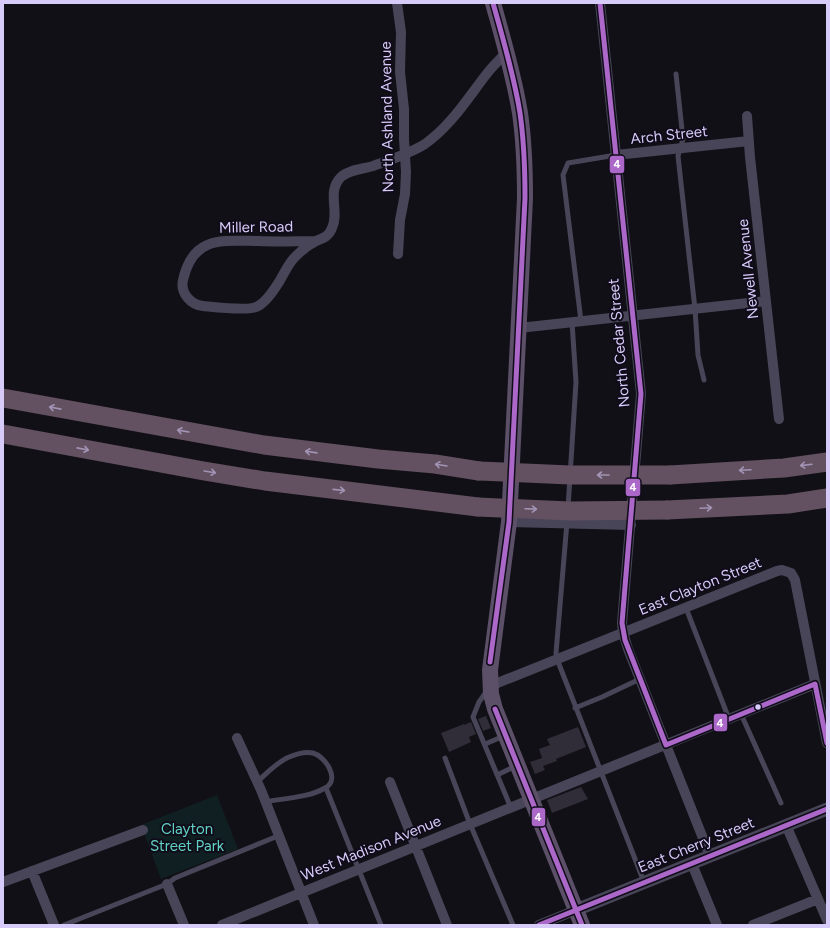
<svg xmlns="http://www.w3.org/2000/svg" width="830" height="928" font-family="Figtree,sans-serif">
<rect width="100%" height="100%" fill="#111016"/>
<path fill="#101f21" d="M 217,795 L 238,849 L 161,879 L 141,825 Z"/>
<path fill="#302d39" d="M 486,716 L 491,728 L 483,731 L 478,719 Z
M 471,722 L 476,734 L 469,737 L 471,742 L 449,752 L 441,733 L 464,724 L 464,725 Z
M 578,727 L 586,747 L 556,759 L 557,761 L 543,766 L 545,770 L 535,774 L 530,762 L 542,758 L 539,749 L 550,745 L 547,739 Z
M 581,787 L 588,799 L 552,813 L 547,800 Z"/>
<g fill="none" stroke-linecap="round" stroke-linejoin="round">
<path stroke="#474557" stroke-width="5" d="M 676,74 L 683,139 L 678,156 L 695,309 L 698,355 L 704,380
M 581,321 L 563,175 L 568,163 L 616,155
M 568,508 L 576,382 L 572,322
M 567,522 L 556,653 L 557,659 L 644,882
M 686,608 L 729,719
M 486,692 L 479,702 L 473,717 L 511,808
M 575,708 L 602,697 L 640,679
M 741,714 L 781,803
M 485,744 L 504,736
M 445,758 L 470,824 L 513,925
M 497,775 L 516,766
M 257,782 C 267,773 277,762 289,757 C 296,754 305,751 313,753 C 325,756 341,780 325,788 C 308,798 284,798 265,802
M 326,788 L 381,925
M 64,925 L 167,884 L 175,878 L 278,836"/>
<path stroke="#474557" stroke-width="10" d="M 397,3 L 401,32 L 400,72 L 404,109 L 404,139 L 406,172 L 405,194 L 400,220 L 398,254
M 600,3 L 641,394 L 622,623 L 623,633 L 628,649 L 710,856
M 747,116 L 750,157 L 779,419
M 616,155 L 749,141
M 316,241 C 297,241 278,242 259,241 C 223,241 193,235 183,280 C 180,293 191,305 203,306 C 214,307 247,311 256,307 C 265,304 274,290 279,282 C 284,274 289,262 296,256 C 301,251 310,244 316,241 C 324,238 329,236 332,228 C 340,211 326,192 341,177 C 348,170 363,169 373,166 C 390,160 409,154 425,144 C 452,125 469,96 489,71 C 494,65 500,59 506,53
M 519,328 L 766,301
M 509,522 L 631,525
M 490,686 L 777,571 L 782,570 L 791,573 L 795,580 L 827,743
M 237,738 L 261,790 L 314,925
M 390,782 L 447,925
M 786,825 L 827,920
M 692,864 L 717,925
M 32,871 L 54,925
M 3,882 L 143,830
M 167,884 L 184,925
M 222,925 L 815,684
M 539,925 L 576,910
M 753,925 L 818,899"/>
<path stroke="#474557" stroke-width="13" d="M 576,910 L 827,809"/>
<path stroke="#5c4f68" stroke-width="16" d="M 493,3 C 503,39 514,76 520,113 C 524,141 525,170 525,198 L 509,522 L 490,670 L 491,694 L 495,709 L 582,925"/>
<path stroke="#635061" stroke-width="19" d="M 3,398 L 264,445 L 378,459 L 435,464 L 479,471
M 3,434 L 204,471 L 265,481 L 478,507
M 670,475 L 784,468 L 827,462
M 667,510 L 788,504 L 827,498"/>
<path stroke="#635061" stroke-width="19" d="M 479,471 L 570,475 L 670,475
M 478,507 L 570,511 L 667,510"/>
<defs>
<path id="bus-1" d="M 600,3 L 641,394 L 622,623 L 625,640 L 666,745 L 815,684 L 827,743
M 490,662 L 509,522 L 525,198 C 525,170 524,141 520,113 C 514,75 503,39 493,3
M 495,709 L 582,925
M 539,925 L 827,809"/>
</defs>
<use href="#bus-1" stroke="#100c1a" stroke-width="8"/>
<use href="#bus-1" stroke="#ac68c9" stroke-width="5"/>
</g>
<defs><path id="oneway-shaft" d="M-6 0H5M1.5-3L5.5 0L1.5 3" fill="none" stroke-width="1.6" stroke-linecap="round" stroke-linejoin="round"/></defs>
<g stroke="#a294b5">
<use href="#oneway-shaft" transform="translate(55 408) rotate(-169)"/>
<use href="#oneway-shaft" transform="translate(183 431) rotate(-170)"/>
<use href="#oneway-shaft" transform="translate(83 449) rotate(11)"/>
<use href="#oneway-shaft" transform="translate(311 452) rotate(-172)"/>
<use href="#oneway-shaft" transform="translate(441 465) rotate(-171)"/>
<use href="#oneway-shaft" transform="translate(806 465) rotate(173)"/>
<use href="#oneway-shaft" transform="translate(745 470) rotate(177)"/>
<use href="#oneway-shaft" transform="translate(210 472) rotate(9)"/>
<use href="#oneway-shaft" transform="translate(603 475) rotate(180)"/>
<use href="#oneway-shaft" transform="translate(339 490) rotate(6)"/>
<use href="#oneway-shaft" transform="translate(706 508) rotate(-3)"/>
<use href="#oneway-shaft" transform="translate(531 509) rotate(2)"/>
</g>
<circle fill="#d6cbf9" stroke="#100c1a" stroke-width="1.5" cx="758" cy="707" r="3.5"/>
<g text-anchor="middle" dominant-baseline="central" stroke-width="4" stroke-linejoin="round" paint-order="stroke">
<g font-size="15" fill="#d6cbf9" stroke="#100c1a">
<text transform="translate(387 117) rotate(-91)">North Ashland Avenue</text>
<text transform="translate(669 135) rotate(-6)">Arch Street</text>
<text transform="translate(256 227) rotate(-1)">Miller Road</text>
<text transform="translate(748 269) rotate(-96)">Newell Avenue</text>
<text transform="translate(619 343) rotate(-95)">North Cedar Street</text>
<text transform="translate(700 586) rotate(-22)">East Clayton Street</text>
<text transform="translate(696 845) rotate(-22)">East Cherry Street</text>
<text transform="translate(371 848) rotate(-22)">West Madison Avenue</text>
</g>
<g font-size="15" fill="#60d0c3" stroke="#100c1a">
<text x="187" y="829">Clayton<tspan x="187" dy="17">Street Park</tspan></text>
</g>
</g>
<g stroke="#100c1a" stroke-width="1.5">
<rect x="609" y="155" width="16" height="19" rx="4" fill="#ac68c9"/>
<rect x="625" y="478" width="16" height="19" rx="4" fill="#ac68c9"/>
<rect x="713" y="713" width="15" height="19" rx="4" fill="#ac68c9"/>
<rect x="531" y="807" width="15" height="20" rx="4" fill="#ac68c9"/>
</g>
<g font-size="11" text-anchor="middle" font-weight="bold" fill="#fff">
<text x="617" y="168">4</text>
<text x="633" y="491">4</text>
<text x="720" y="727">4</text>
<text x="538" y="821">4</text>
</g>
<rect width="830" height="928" fill="none" stroke="#d6cbf9" stroke-width="8"/>
</svg>
